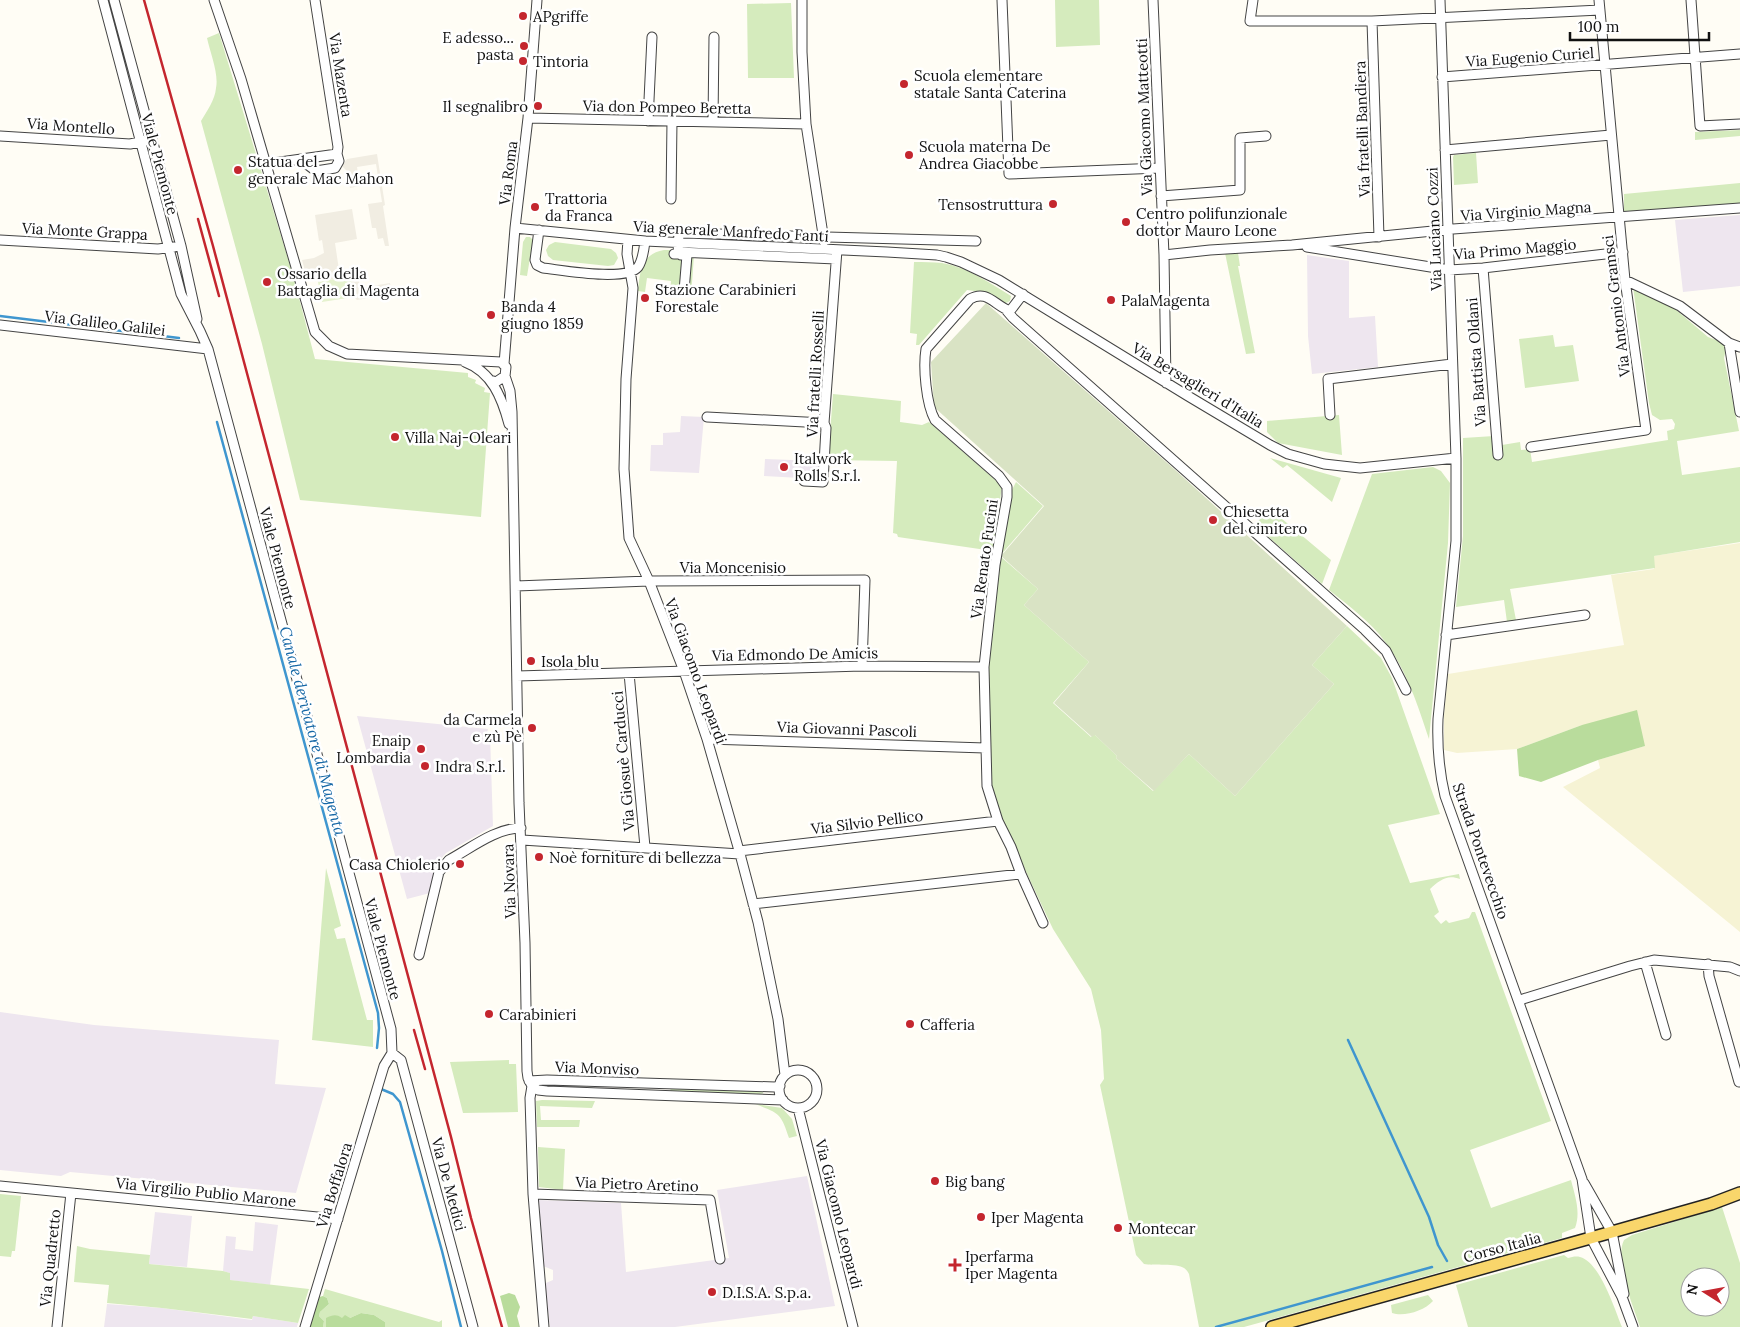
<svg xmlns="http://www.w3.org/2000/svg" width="1740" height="1327" font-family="Lora,serif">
<rect width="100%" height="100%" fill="#fffdf5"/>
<path fill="#eee6ef" d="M 1740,215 L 1740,286 L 1683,292 L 1675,220 Z
M 1307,255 L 1349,261 L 1349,318 L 1375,316 L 1378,367 L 1312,374 L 1308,336 Z
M 681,416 L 704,417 L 699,473 L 650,471 L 651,445 L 663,445 L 663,433 L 680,432 Z
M 765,459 L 820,461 L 819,479 L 764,476 Z
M 357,716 L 488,729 L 487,733 L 490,734 L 493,826 L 446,853 L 438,862 L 430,893 L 407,899 Z
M 0,1012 L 94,1025 L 279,1040 L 275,1084 L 326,1088 L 296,1193 L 70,1172 L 61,1176 L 0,1170 Z
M 807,1176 L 835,1306 L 675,1327 L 550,1327 L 545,1286 L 546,1283 L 553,1280 L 553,1270 L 543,1266 L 539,1200 L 621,1203 L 626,1272 L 729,1258 L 717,1190 Z
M 155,1212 L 192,1216 L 187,1267 L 149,1264 Z
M 255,1222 L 278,1225 L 270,1285 L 229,1280 L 230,1273 L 223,1271 L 226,1236 L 236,1237 L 235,1249 L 253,1251 Z
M 107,1304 L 162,1308 L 252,1320 L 253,1316 L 298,1323 L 297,1327 L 104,1327 Z"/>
<path fill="#f6f3d4" d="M 1740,543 L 1740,932 L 1563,787 L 1600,768 L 1598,760 L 1645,746 L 1582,725 L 1517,749 L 1457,753 L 1444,750 L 1444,715 L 1448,674 L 1624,645 L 1611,575 L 1654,569 L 1653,556 Z"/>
<path fill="#d5ebbd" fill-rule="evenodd" d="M 1055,0 L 1099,0 L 1100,45 L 1056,47 Z
M 791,3 L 794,78 L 748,78 L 747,4 Z
M 219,33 L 293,275 L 315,359 L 468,373 L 468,377 L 476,380 L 475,383 L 485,388 L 484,392 L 490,393 L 481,517 L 300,500 L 262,344 L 201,121 C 207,111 215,100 216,88 C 219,74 210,52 207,38 Z
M 1740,130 L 1740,136 L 1695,140 L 1695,132 Z
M 1476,153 L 1478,183 L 1454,185 L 1453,157 L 1454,155 Z
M 1740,183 L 1740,204 L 1624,213 L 1624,194 Z
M 526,237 L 530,237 L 533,240 L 527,276 L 520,275 L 523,242 Z
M 555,242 L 611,249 L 616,253 L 618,258 L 614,265 L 608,266 L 553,260 L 548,256 L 546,250 L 549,245 Z
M 664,250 L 671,250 L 671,253 L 694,255 L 691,297 L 670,295 L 671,281 L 647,278 L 645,292 L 638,291 C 640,272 641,254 664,250 Z
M 1225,253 L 1238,253 L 1240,266 L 1238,266 L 1255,353 L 1246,354 Z
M 914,262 C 924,262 933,262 942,263 C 967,267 990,283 1011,296 L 1010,301 L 1004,304 L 989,293 L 967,290 L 919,345 L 916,345 L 917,334 L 910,333 Z
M 1633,287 L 1675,309 L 1708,337 L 1727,344 L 1724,358 L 1739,431 L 1677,441 L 1682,475 L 1740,467 L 1740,542 L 1654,556 L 1655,568 L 1510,589 L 1516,620 L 1507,622 L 1504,600 L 1456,607 L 1463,536 L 1463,438 L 1494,436 L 1496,446 L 1520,442 L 1521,450 L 1530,449 L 1532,462 L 1668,440 L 1667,431 L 1674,429 L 1675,424 L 1672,419 L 1660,420 L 1652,415 L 1649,403 Z
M 1553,335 L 1555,347 L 1573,345 L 1579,381 L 1525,388 L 1519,339 Z
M 833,394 L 901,401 L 900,422 L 922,425 L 929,422 L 1002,486 L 993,551 L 898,537 L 897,534 L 893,533 L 897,461 L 828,460 Z
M 1339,415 L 1342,455 L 1278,443 L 1267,432 L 1267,421 Z
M 1270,458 L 1341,478 L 1332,502 L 1287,465 L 1283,468 Z
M 1433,467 L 1441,471 L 1450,483 L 1448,543 L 1429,739 C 1418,706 1407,671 1386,643 C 1371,622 1349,606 1329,590 L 1372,474 Z
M 1016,482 L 1043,506 L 1000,556 L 1038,589 L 1024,605 L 1089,662 L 1053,703 L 1091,737 L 1094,734 L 1117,756 L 1116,758 L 1153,791 L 1189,754 L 1235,796 L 1334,684 L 1312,665 L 1347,626 L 1381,658 L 1392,678 L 1440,814 L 1388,825 L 1410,883 L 1459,874 L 1460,879 C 1447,874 1440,880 1430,889 L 1439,912 L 1434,916 L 1441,924 L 1446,920 L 1449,923 L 1469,918 L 1472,912 L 1475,912 L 1551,1121 L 1470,1150 L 1491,1208 L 1571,1180 C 1575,1196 1581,1212 1575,1228 L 1562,1233 L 1562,1238 L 1244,1327 L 1199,1327 L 1189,1274 C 1188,1272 1186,1269 1184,1268 C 1177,1263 1153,1266 1144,1264 L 1136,1255 L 1100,1085 L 1104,1079 L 1101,1030 L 1091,989 L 1053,929 L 1013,844 L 1003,826 L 990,780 L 988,671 L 1000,556 L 1012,490 Z
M 1269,508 L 1331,560 L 1322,584 L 1255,525 Z
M 326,868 L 341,926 L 334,929 L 337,939 L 345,938 L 367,1020 L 373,1020 L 373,1047 L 312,1040 Z
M 509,1060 L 509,1064 L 516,1064 L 518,1112 L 463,1113 L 450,1062 Z
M 671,1088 L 761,1091 L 764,1093 L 760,1094 L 670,1091 Z
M 542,1100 L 595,1101 L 592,1108 L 540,1106 L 541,1120 L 580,1120 L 579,1127 L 537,1127 L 536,1101 Z
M 755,1104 L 782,1108 L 792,1119 L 797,1136 L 789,1138 C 781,1113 779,1113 755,1104 Z
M 538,1147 L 565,1149 L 563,1190 L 539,1187 Z
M 0,1194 L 21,1196 L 15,1251 L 12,1251 L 11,1257 L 0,1256 Z
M 1722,1207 L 1740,1263 L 1740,1327 L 1640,1327 C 1633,1306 1614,1260 1624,1240 L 1632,1235 ZM 1690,1277 L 1720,1277 L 1720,1307 L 1690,1307 Z
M 77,1246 L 90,1249 L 150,1255 L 149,1264 L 223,1271 L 230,1273 L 230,1280 L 309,1289 L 298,1323 L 253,1316 L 252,1319 L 162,1308 L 107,1303 L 109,1285 L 74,1282 Z
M 1564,1255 L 1568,1258 C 1572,1257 1576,1256 1580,1257 C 1600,1262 1615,1310 1622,1327 L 1468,1327 L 1456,1285 Z
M 325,1289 L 439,1322 L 442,1320 L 442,1327 L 385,1327 L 385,1322 L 374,1315 L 361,1313 L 350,1318 L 326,1318 L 326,1327 L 323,1327 L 324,1321 L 319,1316 L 320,1312 L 329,1304 L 327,1298 L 323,1296 Z
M 1428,1295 L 1433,1301 C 1424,1311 1404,1317 1392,1313 L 1391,1305 Z"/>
<path fill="#b9dc9c" d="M 1637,710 L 1645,746 L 1598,760 L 1541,782 L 1519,776 L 1517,749 L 1582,725 Z
M 509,1293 L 515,1295 L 520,1307 L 517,1316 L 520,1327 L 508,1327 L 500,1296 Z
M 323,1296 L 327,1298 L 329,1304 L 320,1312 L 319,1316 L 324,1321 L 323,1327 L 309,1327 L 319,1297 Z
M 361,1313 L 374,1315 L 385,1322 L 385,1327 L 326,1327 L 326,1318 C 333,1315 336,1314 342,1318 L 345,1315 L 350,1318 Z"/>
<path fill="#d9e3c4" d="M 986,303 L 1173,468 L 1347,626 L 1312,665 L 1334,684 L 1235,796 L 1189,754 L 1154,791 L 1116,758 L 1117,756 L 1095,735 L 1092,737 L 1054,703 L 1089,662 L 1024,605 L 1038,589 L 1001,556 L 1044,506 L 934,407 L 931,362 Z"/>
<path fill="#e6f2cf" d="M 351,276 L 354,297 L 322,302 L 318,282 Z"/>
<path fill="#f1ede2" d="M 377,154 L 385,205 L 383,206 L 389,246 L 385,246 L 383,238 L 378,239 L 376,228 L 372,228 L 368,204 L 382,202 L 376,164 L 357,167 L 360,186 L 350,188 L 347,171 L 342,166 L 347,159 Z
M 352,209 L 357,239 L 335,243 L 340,277 L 358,274 L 360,288 L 390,283 L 392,294 L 357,300 L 354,297 L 351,276 L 318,282 L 315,276 L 307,278 L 302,260 L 314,258 L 324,253 L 322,240 L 319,241 L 315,215 Z"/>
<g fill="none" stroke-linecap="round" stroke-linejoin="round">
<path stroke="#3f96cf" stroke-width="2.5" d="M 0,316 L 179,338
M 217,422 L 378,1013 L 379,1028 L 377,1048
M 1348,1040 L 1429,1217 L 1438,1245 L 1447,1261
M 381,1089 L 393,1094 L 400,1102 L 442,1251 L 461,1327
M 1216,1327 L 1432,1267"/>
<defs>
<path id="minor" d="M 103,0 L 181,294 L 200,331 L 208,349 L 391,1029 L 392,1053
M 114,0 L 181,246 L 197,319
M 214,0 L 241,79 L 315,332 L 329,346 L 347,354 L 501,362 L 506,367 L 505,376 L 496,382 L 490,380
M 802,0 L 802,52 L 806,124 L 824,241
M 1002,0 L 1009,174 L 1160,168
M 1153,0 L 1164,255 L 1166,383
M 1253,0 L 1250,21 L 1372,21 L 1600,10
M 1440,0 L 1456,458 L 1456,541 L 1438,719 C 1437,745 1439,771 1445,796 L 1582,1179 L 1591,1238 L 1622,1297 L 1633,1327
M 1691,0 L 1700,126 L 1740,124
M 1372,21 L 1379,237
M 1442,77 L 1740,54
M 528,118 L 806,124
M 648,121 L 652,37
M 713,122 L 714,37
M 0,136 L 130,144 L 145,141
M 1445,150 L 1611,135
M 306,159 L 308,165 L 316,171 L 335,168 L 339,161 L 337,154 L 338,147 L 315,0
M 266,164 L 337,154
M 1161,196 L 1240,190 L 1240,138 L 1266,136
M 671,199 L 672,121
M 515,228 L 645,241 L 887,252 L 937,255 L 946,257 L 961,262 L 999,280 L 1188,396 L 1270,445 L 1288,454 L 1324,464 L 1360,468 L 1456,458
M 539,230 L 535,260 L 537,265 L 543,268 C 562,270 626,282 638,267 C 643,260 644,249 645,241
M 0,240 L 158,249 L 174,247
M 628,240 L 627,254 L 633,288 L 626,379 L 624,469 L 629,538 L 649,581 L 684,671 L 707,739 L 740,854 L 758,922 L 778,1019 L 785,1075
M 1307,247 L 1449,270 L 1483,268 L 1623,252
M 678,252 L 836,259
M 674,254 L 678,254 L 679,233 L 976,241
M 681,255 L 687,255 L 684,291
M 1164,255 L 1210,250 L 1292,245 L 1453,229 L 1740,208
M 1483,268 L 1498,455
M 1625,280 L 1680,306 L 1729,343 L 1740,347
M 1023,294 L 1010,311 C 995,306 987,289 970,299 L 926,349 C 923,367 926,404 935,420 L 999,476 L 1007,487 L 1007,497 L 995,565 L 984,667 L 987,786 L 998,821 L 1011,847 L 1021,874 L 1043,923
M 1007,311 L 1013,318 L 1365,630 L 1386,651 L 1406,690
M 0,325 L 208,349
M 1729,343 L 1740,412
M 465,362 C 492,372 502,398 509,424
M 504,364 L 515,228 L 528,118 L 537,0
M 505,376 L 510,391 L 512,412 L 519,803 L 525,943 L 527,1071 L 528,1078 L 532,1086 L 530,1098 L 533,1194 L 544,1327
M 1330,415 L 1328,379 L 1452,364
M 707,417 L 824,423
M 1531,447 L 1646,430 L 1625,280 L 1599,0
M 804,481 L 823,482 L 826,428 L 824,423 L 837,250
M 516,586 L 649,581 L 865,580 L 862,666
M 1446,635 L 1585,615
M 629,673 L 645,847
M 517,676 L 862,666 L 984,667
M 707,739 L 985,748
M 522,840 L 740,854
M 739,851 L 998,821
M 753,904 L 1021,874
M 419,955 L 439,872 L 449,860 C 471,848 496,828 521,828
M 1645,962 L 1666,1035
M 1708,964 L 1709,976 L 1739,1082
M 1519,1002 L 1523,999 L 1630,966 L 1654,960 L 1730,967 L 1740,971
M 392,1053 L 401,1060 L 473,1327
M779 1089a19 19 0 1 1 38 0a19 19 0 1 1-38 0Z
M 529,1081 L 547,1080 L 775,1087 L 780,1086
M 532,1086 L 538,1090 L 547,1091 L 783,1100
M 798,1108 L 853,1327
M 1584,1183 L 1612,1232 L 1624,1294
M 0,1186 L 338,1219
M 533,1194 L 710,1200 L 720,1259
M 57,1327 L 71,1193
M 305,1327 L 384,1066 L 392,1053"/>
<path id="major" d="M 1272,1327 L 1612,1232 L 1711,1204 L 1740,1193"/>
</defs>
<use href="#minor" stroke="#444" stroke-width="11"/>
<use href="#major" stroke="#222" stroke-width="14"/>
<use href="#minor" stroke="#fff" stroke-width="9"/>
<use href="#major" stroke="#f9d66b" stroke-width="11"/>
<path stroke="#c4262e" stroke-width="2.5" d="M 144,0 L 213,246 L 451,1137 L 471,1218 L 502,1327
M 198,219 L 219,296
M 414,1030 L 425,1069"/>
</g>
<g fill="#c4262e" stroke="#fff" stroke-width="2">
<circle cx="523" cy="16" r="5"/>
<circle cx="524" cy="46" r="5"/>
<circle cx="523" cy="61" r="5"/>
<circle cx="904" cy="84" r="5"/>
<circle cx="538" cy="106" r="5"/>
<circle cx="909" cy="155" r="5"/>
<circle cx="238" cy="170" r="5"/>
<circle cx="1053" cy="204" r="5"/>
<circle cx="535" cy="207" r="5"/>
<circle cx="1126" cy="222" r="5"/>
<circle cx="267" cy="282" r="5"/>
<circle cx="645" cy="298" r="5"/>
<circle cx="1111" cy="300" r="5"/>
<circle cx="491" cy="315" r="5"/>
<circle cx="395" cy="437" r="5"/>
<circle cx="784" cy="467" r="5"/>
<circle cx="1213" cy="520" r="5"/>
<circle cx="531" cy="661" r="5"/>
<circle cx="532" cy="728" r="5"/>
<circle cx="421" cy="749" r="5"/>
<circle cx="425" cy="766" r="5"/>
<circle cx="539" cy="857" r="5"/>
<circle cx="460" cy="864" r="5"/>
<circle cx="489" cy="1014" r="5"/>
<circle cx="910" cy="1024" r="5"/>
<circle cx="935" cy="1181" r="5"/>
<circle cx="981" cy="1217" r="5"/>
<circle cx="1118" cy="1228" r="5"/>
<path d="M952.5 1257.5h5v5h5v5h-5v5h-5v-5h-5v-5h5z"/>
<circle cx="712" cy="1292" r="5"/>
</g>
<g text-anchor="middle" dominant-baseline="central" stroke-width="5" stroke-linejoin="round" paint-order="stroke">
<g font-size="15" fill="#111" stroke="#fff" text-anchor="start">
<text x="533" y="16">APgriffe</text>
<text x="514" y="37" text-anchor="end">E adesso...<tspan x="514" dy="17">pasta</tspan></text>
<text x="533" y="61">Tintoria</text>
<text x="914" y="75">Scuola elementare<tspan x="914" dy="17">statale Santa Caterina</tspan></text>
<text x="528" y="106" text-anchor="end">Il segnalibro</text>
<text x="919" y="146">Scuola materna De<tspan x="919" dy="17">Andrea Giacobbe</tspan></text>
<text x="248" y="161">Statua del<tspan x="248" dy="17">generale Mac Mahon</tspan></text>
<text x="545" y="198">Trattoria<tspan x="545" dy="17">da Franca</tspan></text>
<text x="1043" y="204" text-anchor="end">Tensostruttura</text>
<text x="1136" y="213">Centro polifunzionale<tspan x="1136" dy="17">dottor Mauro Leone</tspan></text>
<text x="277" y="273">Ossario della<tspan x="277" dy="17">Battaglia di Magenta</tspan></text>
<text x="655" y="289">Stazione Carabinieri<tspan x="655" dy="17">Forestale</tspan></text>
<text x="1121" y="300">PalaMagenta</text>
<text x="501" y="306">Banda 4<tspan x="501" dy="17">giugno 1859</tspan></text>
<text x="405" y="437">Villa Naj-Oleari</text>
<text x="794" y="458">Italwork<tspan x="794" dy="17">Rolls S.r.l.</tspan></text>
<text x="1223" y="511">Chiesetta<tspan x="1223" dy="17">del cimitero</tspan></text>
<text x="541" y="661">Isola blu</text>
<text x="522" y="719" text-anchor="end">da Carmela<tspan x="522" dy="17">e zù Pè</tspan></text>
<text x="411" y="740" text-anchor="end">Enaip<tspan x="411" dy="17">Lombardia</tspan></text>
<text x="435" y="766">Indra S.r.l.</text>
<text x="549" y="857">Noè forniture di bellezza</text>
<text x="450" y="864" text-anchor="end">Casa Chiolerio</text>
<text x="499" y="1014">Carabinieri</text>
<text x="920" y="1024">Cafferia</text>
<text x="945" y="1181">Big bang</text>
<text x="991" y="1217">Iper Magenta</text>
<text x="1128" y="1228">Montecar</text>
<text x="965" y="1256">Iperfarma<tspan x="965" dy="17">Iper Magenta</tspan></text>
<text x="722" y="1292">D.I.S.A. S.p.a.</text>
</g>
<g font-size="15" fill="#111" stroke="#fff">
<text transform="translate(1530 57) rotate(-4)">Via Eugenio Curiel</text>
<text transform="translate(341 75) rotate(81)">Via Mazenta</text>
<text transform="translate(667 107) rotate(1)">Via don Pompeo Beretta</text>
<text transform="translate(1144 117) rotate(-92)">Via Giacomo Matteotti</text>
<text transform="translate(71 126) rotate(4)">Via Montello</text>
<text transform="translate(1362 129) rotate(-92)">Via fratelli Bandiera</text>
<text transform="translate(160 164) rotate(75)">Viale Piemonte</text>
<text transform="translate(508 173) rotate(-83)">Via Roma</text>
<text transform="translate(1526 211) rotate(-4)">Via Virginio Magna</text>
<text transform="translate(1434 229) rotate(-92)">Via Luciano Cozzi</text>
<text transform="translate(85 231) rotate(3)">Via Monte Grappa</text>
<text transform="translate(731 231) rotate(3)">Via generale Manfredo Fanti</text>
<text transform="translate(1515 249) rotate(-5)">Via Primo Maggio</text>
<text transform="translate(1616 306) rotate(-97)">Via Antonio Gramsci</text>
<text transform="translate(105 323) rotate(7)">Via Galileo Galilei</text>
<text transform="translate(1476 362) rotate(-94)">Via Battista Oldani</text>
<text transform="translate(815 374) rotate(-87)">Via fratelli Rosselli</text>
<text transform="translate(1198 385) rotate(31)">Via Bersaglieri d'Italia</text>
<text transform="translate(278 558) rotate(75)">Viale Piemonte</text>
<text transform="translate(984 559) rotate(-82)">Via Renato Fucini</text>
<text x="733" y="567">Via Moncenisio</text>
<text transform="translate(795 654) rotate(-1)">Via Edmondo De Amicis</text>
<text transform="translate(696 671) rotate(70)">Via Giacomo Leopardi</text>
<text transform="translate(847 729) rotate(2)">Via Giovanni Pascoli</text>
<text transform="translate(623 761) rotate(-95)">Via Giosuè Carducci</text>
<text transform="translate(867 822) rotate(-7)">Via Silvio Pellico</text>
<text transform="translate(1481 851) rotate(71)">Strada Pontevecchio</text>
<text transform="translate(509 881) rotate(-92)">Via Novara</text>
<text transform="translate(383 949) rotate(75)">Viale Piemonte</text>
<text transform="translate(597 1068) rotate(2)">Via Monviso</text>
<text transform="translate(449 1184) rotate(75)">Via De Medici</text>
<text transform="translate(637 1184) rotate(2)">Via Pietro Aretino</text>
<text transform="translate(334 1185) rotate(-73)">Via Boffalora</text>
<text transform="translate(206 1192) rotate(6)">Via Virgilio Publio Marone</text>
<text transform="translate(839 1214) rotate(76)">Via Giacomo Leopardi</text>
<text transform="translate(1502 1247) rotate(-15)">Corso Italia</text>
<text transform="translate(50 1258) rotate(-84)">Via Quadretto</text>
</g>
<g font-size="16" font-style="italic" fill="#1768a6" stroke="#fff">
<text transform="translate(313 731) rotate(75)">Canale derivatore di Magenta</text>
</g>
</g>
<g transform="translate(1705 1292) rotate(281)"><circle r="24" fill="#ffffff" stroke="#a0a0a0"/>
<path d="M0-4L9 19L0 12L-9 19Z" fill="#c4262e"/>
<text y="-8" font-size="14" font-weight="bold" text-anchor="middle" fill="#111111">N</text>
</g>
<path d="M1570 32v8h139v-8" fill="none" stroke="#111111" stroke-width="2.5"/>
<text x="1578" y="32" font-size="15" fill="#111111" stroke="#ffffff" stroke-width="4" paint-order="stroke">100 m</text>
</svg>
